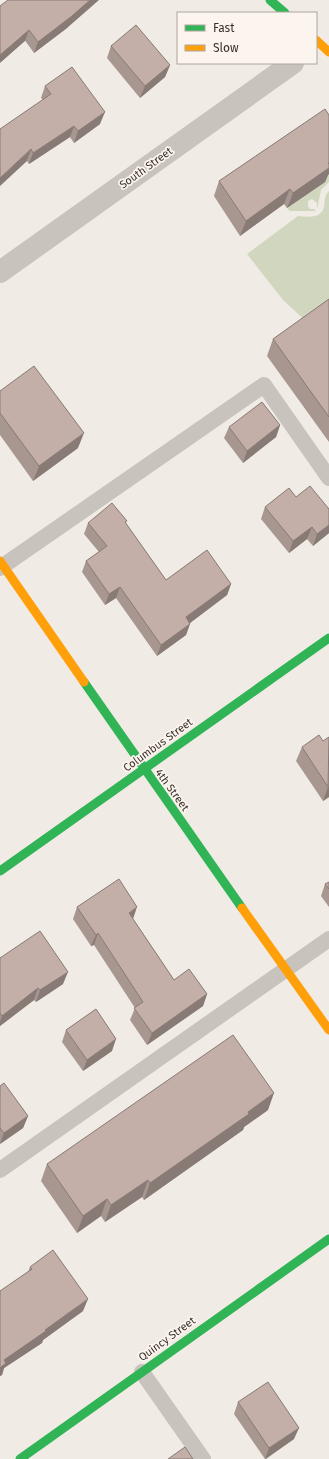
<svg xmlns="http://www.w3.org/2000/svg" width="329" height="1459" font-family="'Fira Sans',sans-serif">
<rect width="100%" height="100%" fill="#f0ebe5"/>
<path fill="#d1d6bf" d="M 329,174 L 329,182 L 321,190 L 317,209 L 317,203 L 312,199 L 308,201 L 308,206 L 310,209 L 314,209 L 316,211 L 290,211 L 287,208 L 307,194 L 323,178 Z
M 329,191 L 329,311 L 310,325 L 283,300 L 247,254 L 298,216 C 308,217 321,219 324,207 C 325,200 324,196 329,191 Z"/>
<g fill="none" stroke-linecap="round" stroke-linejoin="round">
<path stroke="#c9c3be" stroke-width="16" d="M 0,568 L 264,385 L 329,478
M 0,1170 L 329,939
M 142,1372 L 203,1459"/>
<path stroke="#c9c3be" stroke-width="22" d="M 0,272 L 293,63"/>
<path stroke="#30b455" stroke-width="9" d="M 270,0 L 285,13
M 84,682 L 242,908
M 0,871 L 329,638
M 20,1459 L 329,1239"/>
<path stroke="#ff9f0a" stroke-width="9" d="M 316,40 L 329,52
M 0,561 L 84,682
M 242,908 L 329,1030"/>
</g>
<path fill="#a89690" d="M 0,6 L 67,28 L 34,53 Z
M 111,46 L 170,65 L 165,77 L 140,98 L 107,58 Z
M 45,86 L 100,124 L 74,143 L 70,137 L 29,164 L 27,161 L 43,100 L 41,98 Z
M 329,115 L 329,174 L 328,175 L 325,182 L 287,208 L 284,204 L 240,236 L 214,196 L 219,181 Z
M 329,299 L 329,442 L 267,356 L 273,339 Z
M 0,391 L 78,448 L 33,481 L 0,435 Z
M 280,425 L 276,437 L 243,463 L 224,438 L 229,427 Z
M 296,497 L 329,509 L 329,533 L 313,546 L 307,539 L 289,553 L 261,519 L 265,507 Z
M 88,523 L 126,524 L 166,580 L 231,584 L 227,595 L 190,623 L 186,635 L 157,656 L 116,598 L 105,605 L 82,572 L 86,561 L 99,552 L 84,534 Z
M 329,737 L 329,797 L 323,801 L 296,761 L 302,747 L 323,741 Z
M 329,882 L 329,907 L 321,896 L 325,884 Z
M 77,907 L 133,919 L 174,980 L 207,994 L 203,1006 L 147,1045 L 130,1020 L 135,1008 L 94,945 L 91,946 L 73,919 Z
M 0,958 L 63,984 L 36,1002 L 34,1000 L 0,1026 Z
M 66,1030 L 112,1051 L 83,1071 L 62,1042 Z
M 0,1086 L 28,1116 L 23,1128 L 0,1144 Z
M 268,1110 L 244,1127 L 243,1130 L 144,1200 L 142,1197 L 105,1222 L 101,1216 L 77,1233 L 41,1181 L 47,1164 Z
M 30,1267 L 83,1311 L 43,1340 L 42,1343 L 4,1368 L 2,1375 L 0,1376 L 0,1291 L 28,1272 Z
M 238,1402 L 294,1439 L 266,1459 L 265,1459 L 234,1414 Z"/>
<path fill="#887a75" d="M 90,0 L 99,0 L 67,28 L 34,53 L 38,42 Z
M 29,30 L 25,41 L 0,63 L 0,55 Z
M 170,65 L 165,77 L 140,98 L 145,86 Z
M 105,112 L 100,124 L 74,143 L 78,131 Z
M 74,126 L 70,137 L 29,164 L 33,153 Z
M 31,149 L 27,161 L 0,186 L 0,178 Z
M 328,163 L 329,163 L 329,174 L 328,175 L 325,182 L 287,208 L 293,193 Z
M 290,189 L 284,204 L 240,236 L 246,221 Z
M 280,425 L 276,437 L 243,463 L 247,451 Z
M 84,433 L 78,448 L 33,481 L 39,466 Z
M 329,525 L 329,533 L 313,546 L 317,534 Z
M 312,527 L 307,539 L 289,553 L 293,541 Z
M 231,584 L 227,595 L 182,629 L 186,617 Z
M 120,587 L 116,598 L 105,605 L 109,594 Z
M 190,624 L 186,635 L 157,656 L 161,645 Z
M 328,787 L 329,787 L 329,797 L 323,801 Z
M 137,907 L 133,919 L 129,913 Z
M 98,933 L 94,945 L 91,946 L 96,935 Z
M 68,972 L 63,984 L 36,1002 L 40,990 Z
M 38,988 L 34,1000 L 0,1026 L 0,1022 L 2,1016 Z
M 207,994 L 203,1006 L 147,1045 L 152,1033 Z
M 116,1039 L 112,1051 L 83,1071 L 87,1060 Z
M 274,1093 L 268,1110 L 244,1127 L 243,1130 L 144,1200 L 150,1183 Z
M 28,1116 L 23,1128 L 0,1144 L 4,1133 Z
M 148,1180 L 142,1197 L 105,1222 L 111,1205 Z
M 107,1199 L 101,1216 L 77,1233 L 83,1216 Z
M 88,1299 L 83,1311 L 43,1340 L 42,1343 L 4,1368 L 2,1375 L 0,1376 L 0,1368 L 4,1360 Z
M 299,1428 L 294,1439 L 265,1459 L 269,1448 Z"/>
<path fill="#c3afa7" stroke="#887a75" d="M 8,0 L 90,0 L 72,16 L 38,42 L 29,30 L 0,55 L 0,6 Z
M 136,25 L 170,65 L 145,86 L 111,46 Z
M 72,67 L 105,112 L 78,131 L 74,126 L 33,153 L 31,149 L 0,178 L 0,129 L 51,94 L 45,86 Z
M 325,109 L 329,115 L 329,163 L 328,163 L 329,164 L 329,168 L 293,193 L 290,189 L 246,221 L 219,181 Z
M 329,299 L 329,417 L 273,339 Z
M 34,366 L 84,433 L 39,466 L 0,413 L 0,391 Z
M 262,402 L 280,425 L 247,451 L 229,427 Z
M 310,486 L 329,509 L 329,525 L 317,534 L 312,527 L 293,541 L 265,507 L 289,488 L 296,497 Z
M 112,503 L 127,521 L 125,522 L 166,580 L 207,550 L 231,584 L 186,617 L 190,624 L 161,645 L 120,587 L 109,594 L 86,561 L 107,546 L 88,523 Z
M 319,735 L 323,741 L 329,737 L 328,787 L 302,747 Z
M 119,879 L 137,907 L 129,913 L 174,980 L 189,969 L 207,994 L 152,1033 L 134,1008 L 143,1002 L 98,933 L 96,935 L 77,907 Z
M 329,882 L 329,889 L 325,884 Z
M 40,931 L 68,972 L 40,990 L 38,988 L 2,1016 L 0,1013 L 0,958 Z
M 96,1009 L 116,1039 L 87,1060 L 66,1030 Z
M 233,1035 L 274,1093 L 248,1112 L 249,1114 L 150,1183 L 148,1180 L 111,1205 L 107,1199 L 83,1216 L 47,1164 Z
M 4,1083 L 28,1116 L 4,1133 L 0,1128 L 0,1086 Z
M 53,1250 L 88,1299 L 45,1330 L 46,1331 L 4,1360 L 6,1363 L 0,1368 L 0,1291 L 32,1269 L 30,1267 Z
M 268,1382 L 299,1428 L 269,1448 L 238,1402 Z
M 185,1447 L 193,1459 L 168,1459 Z"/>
<g text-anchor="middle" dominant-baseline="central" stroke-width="3.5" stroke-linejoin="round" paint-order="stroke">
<g font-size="11" fill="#3b302b" stroke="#fbf5ee">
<text transform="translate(146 168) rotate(-36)">South Street</text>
<text transform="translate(158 745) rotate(-36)">Columbus Street</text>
<text transform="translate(172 790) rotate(54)">4th Street</text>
<text transform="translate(167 1339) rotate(-36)">Quincy Street</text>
</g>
</g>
<rect x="177" y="12" width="140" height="52" fill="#fbf5ee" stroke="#aea6a0"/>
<rect x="185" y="25" width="20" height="6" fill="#30b455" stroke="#aea6a0"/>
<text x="213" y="32" font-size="12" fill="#3b302b">Fast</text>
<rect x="185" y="45" width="20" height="6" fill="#ff9f0a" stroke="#aea6a0"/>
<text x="213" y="52" font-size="12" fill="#3b302b">Slow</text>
</svg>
